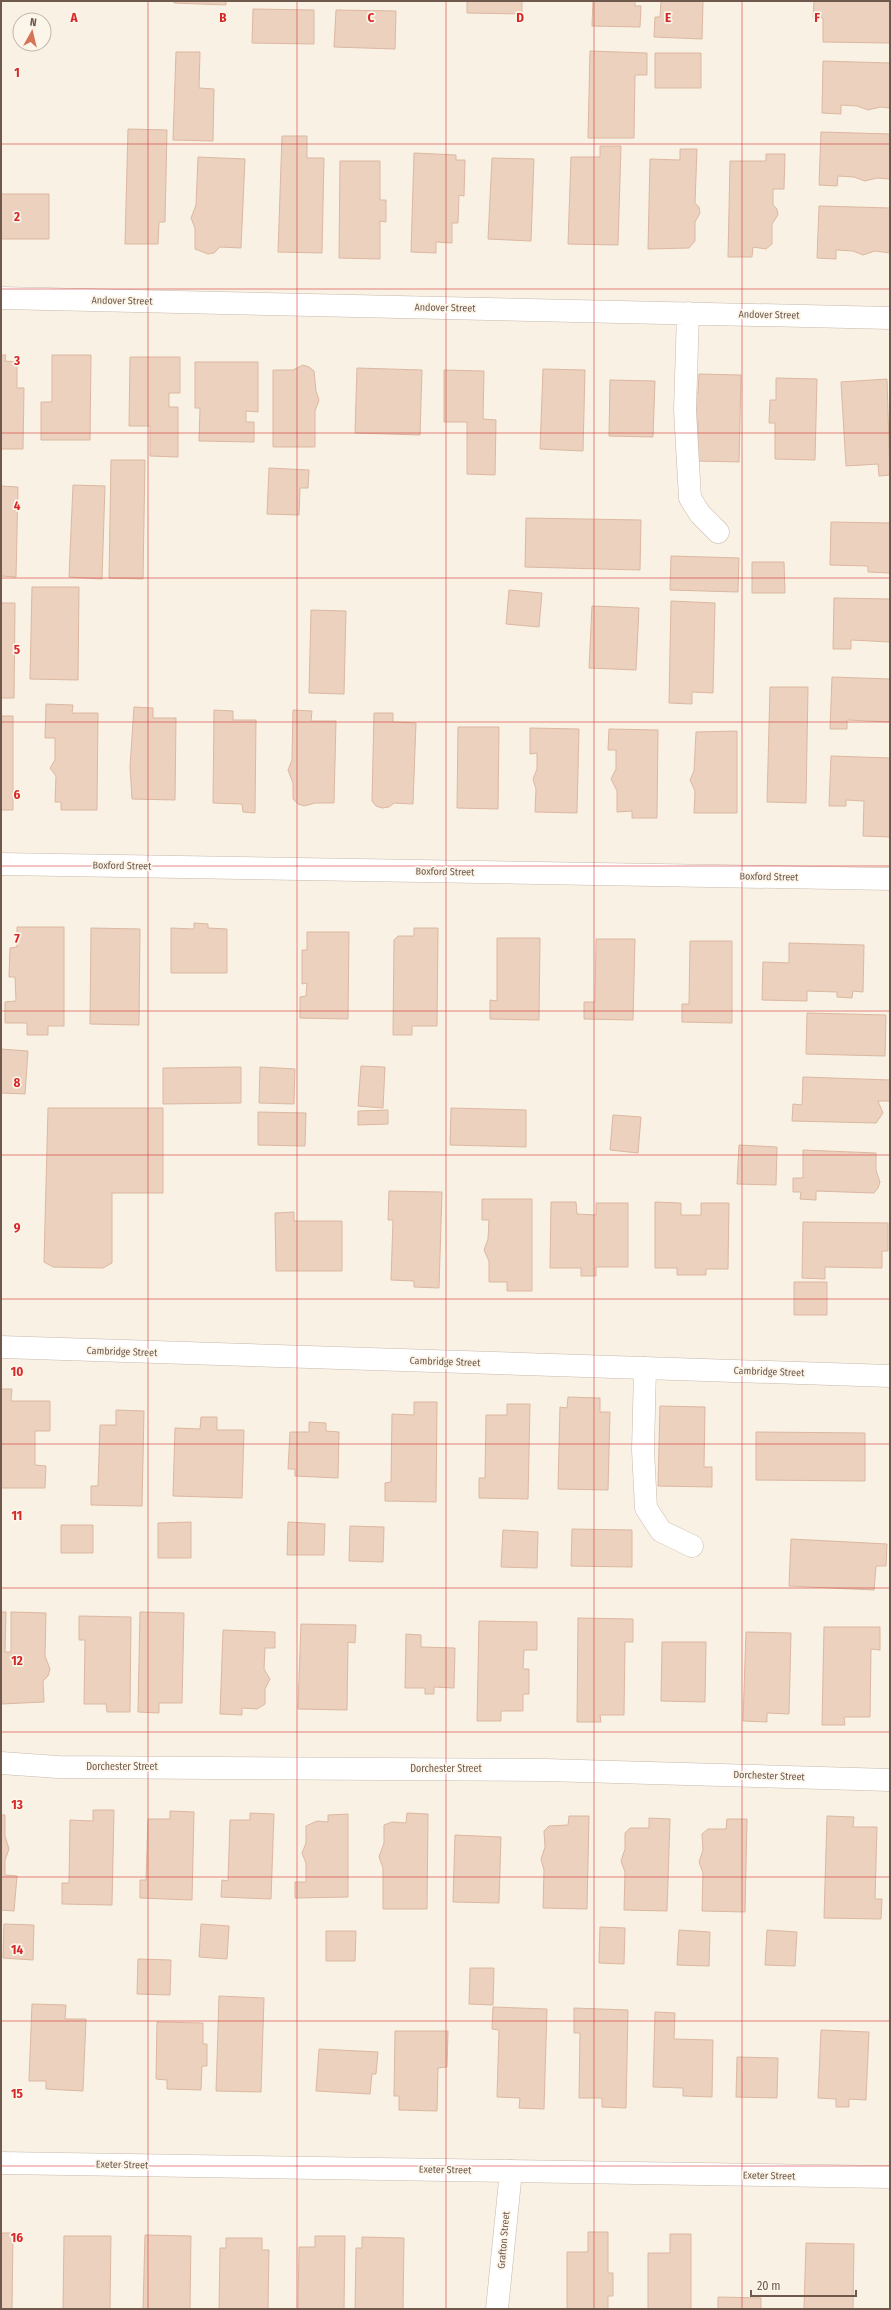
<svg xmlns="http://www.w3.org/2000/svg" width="891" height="2310" font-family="'Fira Sans Condensed',sans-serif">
<rect width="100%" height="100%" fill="#f9f1e3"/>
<path fill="#ebd1be" stroke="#dcb8a1" d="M 174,1 L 226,1 L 226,5 L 174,3 Z
M 467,1 L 522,1 L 522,14 L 467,13 Z
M 593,1 L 635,1 L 635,6 L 641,6 L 640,27 L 592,26 Z
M 661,1 L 703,1 L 702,39 L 654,37 L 655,17 L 660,17 Z
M 814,1 L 890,1 L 890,43 L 823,42 L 823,18 L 813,18 Z
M 253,9 L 314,10 L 314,44 L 252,43 Z
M 336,10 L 396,11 L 395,49 L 334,47 Z
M 590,51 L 647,53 L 647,75 L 635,75 L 634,138 L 588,138 Z
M 176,52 L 200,52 L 199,88 L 214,89 L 213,141 L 173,140 Z
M 655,53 L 701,53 L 701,88 L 655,88 Z
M 823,61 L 890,63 L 890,108 L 880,107 L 868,110 L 857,106 L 841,105 L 841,114 L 822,113 Z
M 128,129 L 167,130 L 165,222 L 159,222 L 158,244 L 125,244 Z
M 821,132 L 890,134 L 890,179 L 877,178 L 865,181 L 854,177 L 838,176 L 837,186 L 819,185 Z
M 282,136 L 307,136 L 307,158 L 324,158 L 322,253 L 278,252 Z
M 600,146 L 621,146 L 618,245 L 568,244 L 571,157 L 600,157 Z
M 680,149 L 697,149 L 695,203 L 699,207 L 700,213 L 695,222 L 695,241 L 689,248 L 648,249 L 650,159 L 680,160 Z
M 414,153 L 456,155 L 456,160 L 465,160 L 464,196 L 459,195 L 458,223 L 452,223 L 452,243 L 436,242 L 436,253 L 411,252 Z
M 766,154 L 785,154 L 784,189 L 773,189 L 773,205 L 777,209 L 778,215 L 772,224 L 772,244 L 766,249 L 753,247 L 752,257 L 728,257 L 730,161 L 766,161 Z
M 198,157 L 245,159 L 241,248 L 220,247 L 214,253 L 208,254 L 195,249 L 195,228 L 191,218 L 196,205 Z
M 492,158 L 534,159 L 531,241 L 488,239 Z
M 340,161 L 380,161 L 380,200 L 386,200 L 386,222 L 380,221 L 380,259 L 339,258 Z
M 1,194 L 49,194 L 49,239 L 1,239 Z
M 819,206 L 890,208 L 890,253 L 875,251 L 863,255 L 853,251 L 836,250 L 836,259 L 817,258 Z
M 1,355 L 6,355 L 5,361 L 17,362 L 17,388 L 24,388 L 23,449 L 1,449 Z
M 52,355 L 91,355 L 90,440 L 41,440 L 41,402 L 52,402 Z
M 130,357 L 180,357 L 180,393 L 169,393 L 169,407 L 178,407 L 178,457 L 150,456 L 150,426 L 129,426 Z
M 195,362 L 258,362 L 258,412 L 246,411 L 246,422 L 254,422 L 254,442 L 199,441 L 200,408 L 195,408 Z
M 303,365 L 309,367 L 314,371 L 316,391 L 319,400 L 315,411 L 315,447 L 273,447 L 273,370 L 293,370 Z
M 357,368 L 422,370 L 420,435 L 355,433 Z
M 543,369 L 585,370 L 583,451 L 540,449 Z
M 444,370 L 484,371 L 483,419 L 496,420 L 495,475 L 467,474 L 467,422 L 444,422 Z
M 699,374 L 741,375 L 739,462 L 697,461 L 698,422 L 692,422 L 693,393 L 698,393 Z
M 776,378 L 817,379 L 815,460 L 775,459 L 775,423 L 769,423 L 770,400 L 776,400 Z
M 887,379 L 890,475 L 879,476 L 878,464 L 846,466 L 841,382 Z
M 610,380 L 655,381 L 653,437 L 609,436 Z
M 111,460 L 145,460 L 143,579 L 109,578 Z
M 269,468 L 309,470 L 308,488 L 300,488 L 299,515 L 267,514 Z
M 73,485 L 105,486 L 102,579 L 69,577 Z
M 1,486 L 18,487 L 16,577 L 1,576 Z
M 526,518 L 641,520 L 640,570 L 525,567 Z
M 831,522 L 890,523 L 890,573 L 868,572 L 868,566 L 830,565 Z
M 671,556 L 739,558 L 738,592 L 670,590 Z
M 752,562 L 784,562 L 785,593 L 752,593 Z
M 32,587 L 79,587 L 78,680 L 30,679 Z
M 509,590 L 542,593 L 539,627 L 506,624 Z
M 834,598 L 890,599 L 890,642 L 851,640 L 851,649 L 833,649 Z
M 671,601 L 715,603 L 713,693 L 692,692 L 692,704 L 669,703 Z
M 1,603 L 15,603 L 14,698 L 1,698 Z
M 592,606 L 639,608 L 636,670 L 589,668 Z
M 311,610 L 346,611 L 344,694 L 309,693 Z
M 832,677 L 890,679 L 890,722 L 847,720 L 847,729 L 830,729 Z
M 770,687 L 808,687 L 806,803 L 767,802 Z
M 46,704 L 73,705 L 72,713 L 98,713 L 97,810 L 61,810 L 61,802 L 55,802 L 56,776 L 50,768 L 55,760 L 55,738 L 45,738 Z
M 134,707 L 153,708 L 153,718 L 176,718 L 175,800 L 132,799 L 130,767 Z
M 214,710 L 233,711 L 233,720 L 256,720 L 255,813 L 243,812 L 242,804 L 213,803 Z
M 293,710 L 312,711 L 311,721 L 336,721 L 334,803 L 315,803 L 304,806 L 298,804 L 293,799 L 293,783 L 288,770 L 292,760 Z
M 374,713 L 393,713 L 393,722 L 416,723 L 413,804 L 394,803 L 389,807 L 382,808 L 376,806 L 372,801 Z
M 1,716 L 13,716 L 13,810 L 1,810 Z
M 458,727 L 499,727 L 498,809 L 457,808 Z
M 530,728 L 579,729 L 577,813 L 535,812 L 536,789 L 533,779 L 537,769 L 537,753 L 530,754 Z
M 609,729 L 658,730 L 657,818 L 632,818 L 632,811 L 617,812 L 617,791 L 611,779 L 616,769 L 616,750 L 608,750 Z
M 737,731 L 737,813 L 694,813 L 695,791 L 690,780 L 694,771 L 696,732 Z
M 831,756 L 890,758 L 890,837 L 863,836 L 864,801 L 846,800 L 846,806 L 829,806 Z
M 194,923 L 208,924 L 208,928 L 227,929 L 227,973 L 171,973 L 171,928 L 194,929 Z
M 17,927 L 64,927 L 64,1026 L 48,1026 L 48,1035 L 27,1035 L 27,1023 L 5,1023 L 5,1002 L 16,1001 L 15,977 L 9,977 L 10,948 L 17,947 Z
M 91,928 L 140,929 L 139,1025 L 90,1024 Z
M 414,928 L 438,928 L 437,1026 L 412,1026 L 412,1035 L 393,1035 L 394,940 L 398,936 L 414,936 Z
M 307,932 L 349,932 L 348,1019 L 300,1018 L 300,997 L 306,996 L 307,983 L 302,984 L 302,950 L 307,950 Z
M 497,938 L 540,938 L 539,1020 L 490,1019 L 490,1000 L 497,1001 Z
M 596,939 L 635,939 L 633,1020 L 584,1019 L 584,1002 L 595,1002 Z
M 690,941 L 732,941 L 732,1023 L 682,1022 L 682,1004 L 689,1004 Z
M 789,943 L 864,945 L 863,992 L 853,991 L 852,998 L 837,997 L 837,992 L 807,991 L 807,1001 L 762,1000 L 763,962 L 789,963 Z
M 807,1013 L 886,1015 L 885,1056 L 806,1054 Z
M 1,1049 L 28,1051 L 25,1094 L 1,1093 Z
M 361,1066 L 385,1067 L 383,1108 L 358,1106 Z
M 241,1067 L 241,1103 L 163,1104 L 163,1068 Z
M 260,1067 L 295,1069 L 294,1104 L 259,1103 Z
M 803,1077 L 890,1080 L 890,1101 L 878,1101 L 883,1113 L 876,1123 L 792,1121 L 793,1104 L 802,1105 Z
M 48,1108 L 163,1108 L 163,1193 L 112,1193 L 112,1263 L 103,1268 L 53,1267 L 44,1262 Z
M 451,1108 L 526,1110 L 526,1147 L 450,1145 Z
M 388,1110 L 388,1124 L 358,1125 L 358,1111 Z
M 258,1112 L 306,1113 L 305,1146 L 258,1145 Z
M 613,1115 L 641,1117 L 638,1153 L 610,1150 Z
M 739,1145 L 777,1147 L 776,1185 L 737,1184 Z
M 803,1150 L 876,1153 L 876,1170 L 880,1182 L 878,1188 L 874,1193 L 816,1191 L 816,1200 L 800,1199 L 801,1192 L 793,1192 L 793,1178 L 803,1178 Z
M 389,1191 L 442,1192 L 439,1288 L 414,1287 L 414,1281 L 391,1280 L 393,1220 L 388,1220 Z
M 482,1199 L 532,1199 L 532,1291 L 507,1291 L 507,1282 L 489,1282 L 489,1261 L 484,1250 L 488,1239 L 489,1220 L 482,1220 Z
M 551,1202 L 576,1202 L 577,1214 L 596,1215 L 596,1203 L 628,1203 L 628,1267 L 596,1267 L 596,1276 L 581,1276 L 581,1268 L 550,1268 Z
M 655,1202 L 681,1203 L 681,1215 L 701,1215 L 701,1203 L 729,1203 L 728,1269 L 706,1269 L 706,1275 L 677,1275 L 677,1268 L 655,1268 Z
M 294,1212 L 294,1221 L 342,1221 L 342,1271 L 276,1271 L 275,1213 Z
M 803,1222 L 888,1223 L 888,1251 L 882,1251 L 882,1268 L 825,1267 L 825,1279 L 802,1278 Z
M 794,1282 L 827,1282 L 827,1315 L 794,1315 Z
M 1,1389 L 12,1389 L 11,1401 L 50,1401 L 50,1431 L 35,1431 L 35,1465 L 46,1466 L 45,1488 L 1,1488 Z
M 568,1397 L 600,1398 L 600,1412 L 610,1412 L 608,1490 L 558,1489 L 560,1407 L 567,1408 Z
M 414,1402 L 437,1402 L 436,1502 L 385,1501 L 385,1483 L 391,1482 L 392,1414 L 414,1415 Z
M 507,1404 L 530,1404 L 528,1499 L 479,1498 L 479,1478 L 485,1478 L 486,1415 L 507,1415 Z
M 660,1406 L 705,1407 L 704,1467 L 712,1467 L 712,1487 L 658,1486 Z
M 116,1410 L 144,1411 L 142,1506 L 91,1505 L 91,1486 L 98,1486 L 100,1425 L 116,1425 Z
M 201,1417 L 217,1417 L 217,1430 L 244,1430 L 242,1498 L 173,1496 L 175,1428 L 200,1429 Z
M 309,1422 L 326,1423 L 326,1431 L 339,1432 L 338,1478 L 295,1476 L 295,1469 L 288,1469 L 290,1432 L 309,1432 Z
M 756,1432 L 865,1433 L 865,1481 L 756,1480 Z
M 191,1522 L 191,1558 L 158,1558 L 158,1523 Z
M 288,1522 L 325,1524 L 324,1555 L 287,1555 Z
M 61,1525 L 93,1525 L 93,1553 L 61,1553 Z
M 350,1526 L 384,1527 L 383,1562 L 349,1561 Z
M 572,1529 L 632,1530 L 632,1567 L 571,1566 Z
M 503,1530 L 538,1532 L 537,1568 L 501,1567 Z
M 791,1539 L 887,1544 L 886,1566 L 876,1566 L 874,1590 L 789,1586 Z
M 1,1612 L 6,1612 L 5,1652 L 11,1652 L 11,1612 L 46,1613 L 45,1656 L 50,1669 L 48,1676 L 43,1681 L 44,1702 L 1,1704 Z
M 140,1612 L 184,1613 L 182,1703 L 159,1703 L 159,1713 L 138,1712 Z
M 79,1616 L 131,1617 L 130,1712 L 107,1712 L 106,1704 L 84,1704 L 85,1640 L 79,1640 Z
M 578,1618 L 633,1619 L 633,1642 L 625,1642 L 624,1715 L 600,1715 L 601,1722 L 577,1722 Z
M 479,1621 L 537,1622 L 537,1650 L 524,1650 L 523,1669 L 529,1669 L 529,1694 L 523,1694 L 523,1711 L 501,1711 L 501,1721 L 477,1721 Z
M 301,1624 L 356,1625 L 355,1643 L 348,1642 L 347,1710 L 298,1709 Z
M 824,1627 L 880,1627 L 880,1650 L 871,1649 L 870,1717 L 844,1717 L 845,1725 L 822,1725 Z
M 223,1630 L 275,1632 L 275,1648 L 265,1648 L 264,1669 L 270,1679 L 265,1689 L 265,1704 L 257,1709 L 242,1708 L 242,1715 L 220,1714 Z
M 746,1632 L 791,1633 L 789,1714 L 767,1713 L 767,1722 L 743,1721 Z
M 406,1634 L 421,1635 L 421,1647 L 455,1648 L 454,1688 L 434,1687 L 434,1694 L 425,1694 L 425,1688 L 405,1688 Z
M 662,1642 L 706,1642 L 705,1702 L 661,1701 Z
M 93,1810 L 114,1810 L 112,1905 L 62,1904 L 62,1883 L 69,1883 L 70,1820 L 93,1821 Z
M 170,1811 L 194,1812 L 192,1900 L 140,1898 L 140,1880 L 146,1880 L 148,1819 L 170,1819 Z
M 250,1813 L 274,1814 L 271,1899 L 221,1897 L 222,1880 L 228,1881 L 230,1820 L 250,1820 Z
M 407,1813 L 428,1814 L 427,1909 L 383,1909 L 383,1868 L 379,1857 L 384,1843 L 384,1825 L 392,1822 L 406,1823 Z
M 348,1814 L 348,1897 L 295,1898 L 295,1882 L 306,1882 L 306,1863 L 302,1853 L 306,1843 L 306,1826 L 317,1821 L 328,1822 L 328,1815 Z
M 1,1815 L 5,1815 L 5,1836 L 9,1849 L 5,1860 L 5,1875 L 17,1876 L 14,1911 L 1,1910 Z
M 569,1816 L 589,1816 L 587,1909 L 543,1908 L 544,1870 L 541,1859 L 545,1847 L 544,1831 L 549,1826 L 568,1825 Z
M 827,1816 L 854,1817 L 853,1827 L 877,1827 L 875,1899 L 882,1899 L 881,1919 L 824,1918 Z
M 649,1818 L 670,1819 L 667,1911 L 624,1910 L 625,1872 L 621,1861 L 625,1849 L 625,1833 L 630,1828 L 649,1828 Z
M 727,1819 L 747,1819 L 745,1912 L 702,1911 L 703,1873 L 699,1862 L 703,1850 L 702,1834 L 708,1829 L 726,1829 Z
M 455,1835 L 501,1837 L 499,1903 L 453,1902 Z
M 4,1924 L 34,1925 L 33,1960 L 3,1958 Z
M 201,1924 L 229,1926 L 227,1959 L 199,1957 Z
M 600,1927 L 625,1928 L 624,1964 L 599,1963 Z
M 679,1930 L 710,1932 L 709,1966 L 677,1965 Z
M 767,1930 L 797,1932 L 795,1966 L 765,1965 Z
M 326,1931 L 356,1931 L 355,1961 L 326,1961 Z
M 138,1959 L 171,1960 L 170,1995 L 137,1994 Z
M 470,1968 L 494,1968 L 493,2005 L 469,2004 Z
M 219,1996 L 264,1998 L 261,2092 L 216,2091 Z
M 32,2004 L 66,2005 L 65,2019 L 86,2019 L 83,2091 L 46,2089 L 46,2081 L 29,2081 Z
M 493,2007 L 547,2009 L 544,2109 L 519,2108 L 520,2098 L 497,2097 L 499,2030 L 492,2029 Z
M 574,2008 L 628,2010 L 626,2108 L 602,2107 L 602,2098 L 579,2098 L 580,2033 L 574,2033 Z
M 655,2012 L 675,2013 L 674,2039 L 713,2040 L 712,2097 L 683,2096 L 683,2088 L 653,2087 Z
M 157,2022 L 203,2023 L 203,2044 L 207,2044 L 207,2066 L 202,2066 L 201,2090 L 167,2089 L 167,2080 L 156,2079 Z
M 821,2030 L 869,2032 L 866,2100 L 849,2099 L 849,2107 L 836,2107 L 836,2099 L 818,2098 Z
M 395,2031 L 448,2031 L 447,2067 L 438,2068 L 437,2111 L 399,2110 L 399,2096 L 394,2096 Z
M 319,2049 L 378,2052 L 376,2074 L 372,2074 L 370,2094 L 316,2091 Z
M 737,2057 L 778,2058 L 777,2098 L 736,2097 Z
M 588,2232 L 608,2232 L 608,2273 L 613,2273 L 613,2296 L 608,2296 L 608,2309 L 567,2309 L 567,2252 L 588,2252 Z
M 1,2233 L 13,2233 L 12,2309 L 1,2309 Z
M 670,2234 L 691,2234 L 691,2309 L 648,2309 L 648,2253 L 670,2253 Z
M 145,2235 L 191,2236 L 190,2309 L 143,2309 Z
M 64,2236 L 111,2236 L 110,2309 L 63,2309 Z
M 315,2236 L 345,2236 L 344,2309 L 298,2309 L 299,2247 L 315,2247 Z
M 362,2237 L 404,2238 L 403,2309 L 355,2309 L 356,2248 L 362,2248 Z
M 226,2238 L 262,2238 L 262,2250 L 269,2250 L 268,2309 L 219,2309 L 220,2248 L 226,2248 Z
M 806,2243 L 854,2244 L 853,2309 L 804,2309 Z
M 718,2297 L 761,2298 L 761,2309 L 718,2309 Z"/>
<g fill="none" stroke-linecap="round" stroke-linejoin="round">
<defs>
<path id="minor" d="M 1,298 L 890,318
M 688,313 L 685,410 L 690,498 L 700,514 L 718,532
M 1,864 L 890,879
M 1,1347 L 890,1376
M 645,1368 L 643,1450 L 646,1508 L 661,1531 L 692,1546
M 1,1763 L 58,1767 L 545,1770 L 890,1780
M 1,2163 L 890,2177
M 497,2309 L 511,2171"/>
</defs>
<use href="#minor" stroke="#c8b9ab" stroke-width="23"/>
<use href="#minor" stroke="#fff" stroke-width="22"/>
</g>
<path fill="none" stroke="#d62828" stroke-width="1" stroke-opacity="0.55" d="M 148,1 L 148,2309M 297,1 L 297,2309M 446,1 L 446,2309M 594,1 L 594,2309M 742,1 L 742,2309M 1,144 L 890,144M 1,289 L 890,289M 1,433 L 890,433M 1,578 L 890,578M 1,722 L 890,722M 1,866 L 890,866M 1,1011 L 890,1011M 1,1155 L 890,1155M 1,1299 L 890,1299M 1,1444 L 890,1444M 1,1588 L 890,1588M 1,1732 L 890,1732M 1,1877 L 890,1877M 1,2021 L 890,2021M 1,2166 L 890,2166"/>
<g text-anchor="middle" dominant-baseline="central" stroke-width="3.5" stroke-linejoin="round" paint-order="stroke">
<g font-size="10" fill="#6e594c" stroke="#fcf5e9">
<text transform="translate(122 301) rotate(1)">Andover Street</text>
<text transform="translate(445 308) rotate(1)">Andover Street</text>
<text transform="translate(769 315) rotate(1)">Andover Street</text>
<text transform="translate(122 866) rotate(1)">Boxford Street</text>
<text transform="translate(445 872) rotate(1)">Boxford Street</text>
<text transform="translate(769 877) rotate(1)">Boxford Street</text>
<text transform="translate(122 1352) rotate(2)">Cambridge Street</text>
<text transform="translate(445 1362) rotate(2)">Cambridge Street</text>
<text transform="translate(769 1372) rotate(2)">Cambridge Street</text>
<text x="122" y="1767">Dorchester Street</text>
<text x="446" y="1769">Dorchester Street</text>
<text transform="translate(769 1776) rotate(2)">Dorchester Street</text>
<text transform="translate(122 2165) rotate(1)">Exeter Street</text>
<text transform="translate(445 2170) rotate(1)">Exeter Street</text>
<text transform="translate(769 2176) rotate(1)">Exeter Street</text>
<text transform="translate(504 2240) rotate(-85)">Grafton Street</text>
</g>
</g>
<g font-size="13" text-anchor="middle" font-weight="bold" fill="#d62828" stroke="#fcf5e9" stroke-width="3.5" stroke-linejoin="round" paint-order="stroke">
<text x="74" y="22">A</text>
<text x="223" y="22">B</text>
<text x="371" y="22">C</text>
<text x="520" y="22">D</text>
<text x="668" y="22">E</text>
<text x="817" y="22">F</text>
<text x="17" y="77">1</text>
<text x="17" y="221">2</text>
<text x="17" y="365">3</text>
<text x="17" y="510">4</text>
<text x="17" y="654">5</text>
<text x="17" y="799">6</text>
<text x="17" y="943">7</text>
<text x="17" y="1087">8</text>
<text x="17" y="1232">9</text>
<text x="17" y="1376">10</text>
<text x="17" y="1520">11</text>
<text x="17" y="1665">12</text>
<text x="17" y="1809">13</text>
<text x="17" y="1954">14</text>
<text x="17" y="2098">15</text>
<text x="17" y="2242">16</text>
</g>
<rect width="891" height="2310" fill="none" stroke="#6e594c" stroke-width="4"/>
<g transform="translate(32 32) rotate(8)"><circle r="19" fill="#fcf5e9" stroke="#c3b7aa"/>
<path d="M0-3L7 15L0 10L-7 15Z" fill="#d57456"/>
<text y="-6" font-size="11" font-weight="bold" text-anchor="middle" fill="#6e594c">N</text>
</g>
<path d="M751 2290v6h105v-6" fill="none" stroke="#6e594c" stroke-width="2"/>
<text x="757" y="2290" font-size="12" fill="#6e594c" stroke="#fcf5e9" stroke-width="3" paint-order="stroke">20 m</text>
</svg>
